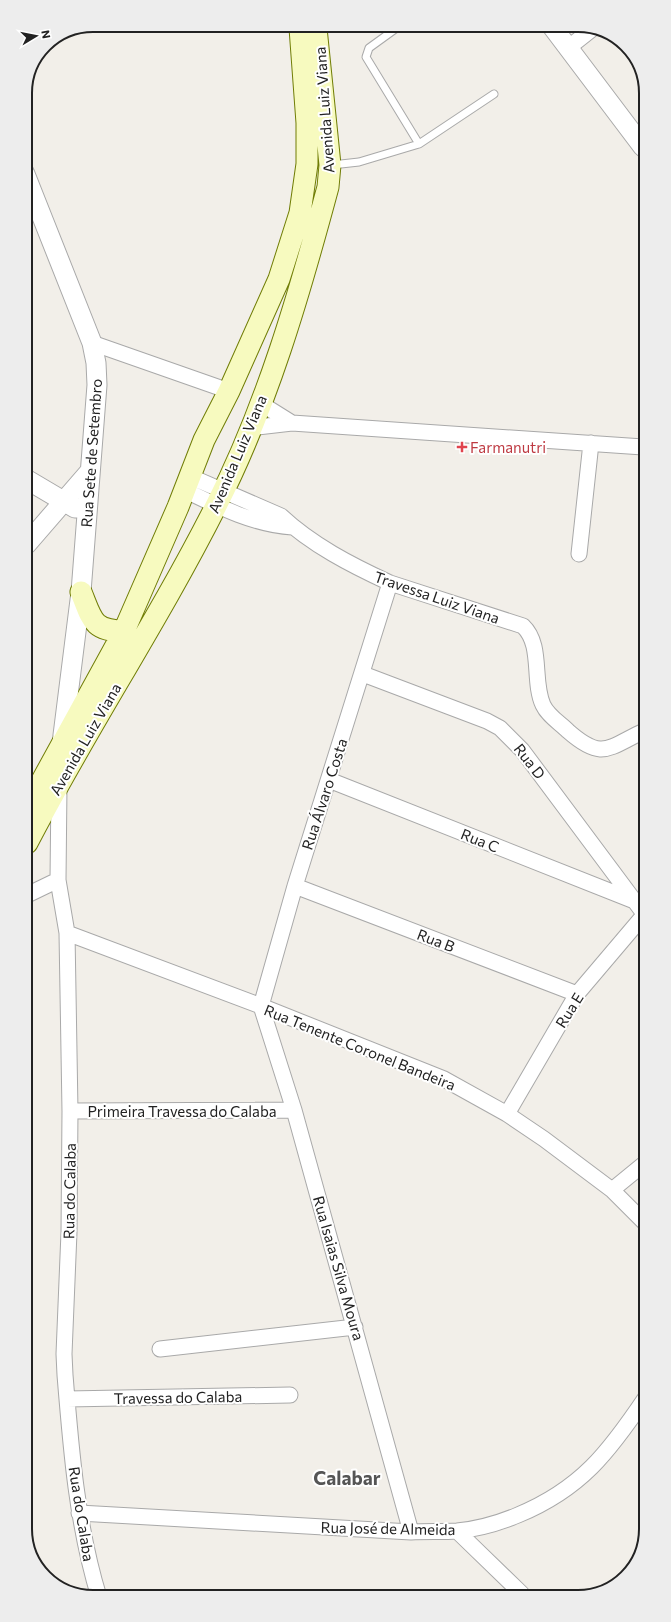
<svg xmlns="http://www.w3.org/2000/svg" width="671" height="1622" font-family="Commissioner,sans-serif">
<rect width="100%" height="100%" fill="#f2efe9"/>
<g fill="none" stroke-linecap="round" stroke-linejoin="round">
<defs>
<path id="service" d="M 398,27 L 369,48 L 366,57 L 419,144
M 332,165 L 359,162 L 419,144 L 494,94"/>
<path id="minor" d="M 568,48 L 592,29
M 92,343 L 229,391
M 260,403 L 292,423
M 250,428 L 292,423 L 643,447
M 189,476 L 281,516 C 312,545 351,565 390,583 L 523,626 C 543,645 532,681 543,705 C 548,716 560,723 568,731 C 602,761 608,748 644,731
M 184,490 C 217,506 255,525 292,527
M 579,554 L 591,443
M 390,583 L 295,886 L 261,1006 L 294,1110 L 411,1532
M 363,674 L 487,721 L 500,728 L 522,750 L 645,915
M 329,780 L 632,900
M 59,786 L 58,880 L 67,933 L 70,1111 L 69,1232 L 64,1354 L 65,1375 C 71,1450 77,1525 99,1597
M 295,886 L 577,994
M 27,895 L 58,880
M 67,933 L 261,1006 L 444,1079 L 507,1114 L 544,1139 L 612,1190 L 645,1223
M 70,1111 L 294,1110
M 507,1114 L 577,994 L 644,915
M 612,1190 L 645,1163
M 160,1349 L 355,1327
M 67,1399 L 290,1395
M 79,1513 L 411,1532 C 426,1531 442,1532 457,1531 C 478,1529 499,1523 518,1515 C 581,1489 609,1452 646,1397
M 457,1531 L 522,1594"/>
<path id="tertiary" d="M 551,25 L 643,147
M 25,174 L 92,343 L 96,363 L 97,385 L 81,592 L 62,743
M 26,479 L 75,508
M 26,545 L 90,471"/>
<path id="secondary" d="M 81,592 C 92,619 92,631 124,631
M 27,808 L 124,631 L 178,507 L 204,440 L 229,391 L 279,279 L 300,213 L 307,164 L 307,123 L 300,28
M 27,843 C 86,729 158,621 216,506 C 267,406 299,295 328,187 L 330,165 L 316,28"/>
</defs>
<use href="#service" stroke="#a9a9a9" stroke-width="9"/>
<use href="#minor" stroke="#a9a9a9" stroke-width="17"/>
<use href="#tertiary" stroke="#a9a9a9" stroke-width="21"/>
<use href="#secondary" stroke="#707d05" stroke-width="23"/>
<use href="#service" stroke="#fff" stroke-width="7"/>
<use href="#minor" stroke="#fff" stroke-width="15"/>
<use href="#tertiary" stroke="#fff" stroke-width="19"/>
<use href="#secondary" stroke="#f7fabf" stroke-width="21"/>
</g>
<path fill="#e0444e" stroke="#fff" stroke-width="1.5" d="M460 441h4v4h4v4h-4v4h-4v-4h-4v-4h4z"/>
<g text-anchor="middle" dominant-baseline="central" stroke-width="4" stroke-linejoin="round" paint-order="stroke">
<g font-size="15" fill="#222" stroke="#fff">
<text transform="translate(324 110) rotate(-94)">Avenida Luiz Viana</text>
<text transform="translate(91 453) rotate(-86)">Rua Sete de Setembro</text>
<text transform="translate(237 454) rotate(-67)">Avenida Luiz Viana</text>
<text transform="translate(437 597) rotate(19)">Travessa Luiz Viana</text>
<text transform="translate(85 739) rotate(-60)">Avenida Luiz Viana</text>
<text transform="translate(530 761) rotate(52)">Rua D</text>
<text transform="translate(324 794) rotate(-72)">Rua Álvaro Costa</text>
<text transform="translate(480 840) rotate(22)">Rua C</text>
<text transform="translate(436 940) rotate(21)">Rua B</text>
<text transform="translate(569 1010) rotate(-58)">Rua E</text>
<text transform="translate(360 1047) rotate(22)">Rua Tenente Coronel Bandeira</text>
<text x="182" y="1111">Primeira Travessa do Calaba</text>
<text transform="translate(69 1191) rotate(-89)">Rua do Calaba</text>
<text transform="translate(339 1268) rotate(74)">Rua Isaias Silva Moura</text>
<text transform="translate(178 1397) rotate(-1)">Travessa do Calaba</text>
<text transform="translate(82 1514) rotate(81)">Rua do Calaba</text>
<text transform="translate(388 1528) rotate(1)">Rua José de Almeida</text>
</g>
<g font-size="15" fill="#be3a42" stroke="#fff" text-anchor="start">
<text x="470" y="447">Farmanutri</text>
</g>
<g font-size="19" font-weight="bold" fill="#555" stroke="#fff">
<text x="347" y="1477">Calabar</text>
</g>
</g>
<path d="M0 0H671V1622H0ZM93 32H578A61 61 0 0 1 639 93V1529A61 61 0 0 1 578 1590H93A61 61 0 0 1 32 1529V93A61 61 0 0 1 93 32Z" fill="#ededed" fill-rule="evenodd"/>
<path fill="none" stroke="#222" stroke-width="2" d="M93 32H578A61 61 0 0 1 639 93V1529A61 61 0 0 1 578 1590H93A61 61 0 0 1 32 1529V93A61 61 0 0 1 93 32Z"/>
<g transform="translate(36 36) rotate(80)" stroke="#ffffff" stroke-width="3" paint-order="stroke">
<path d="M0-3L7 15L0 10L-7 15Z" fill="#222222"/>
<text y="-6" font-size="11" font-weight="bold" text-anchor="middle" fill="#222222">N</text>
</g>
</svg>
